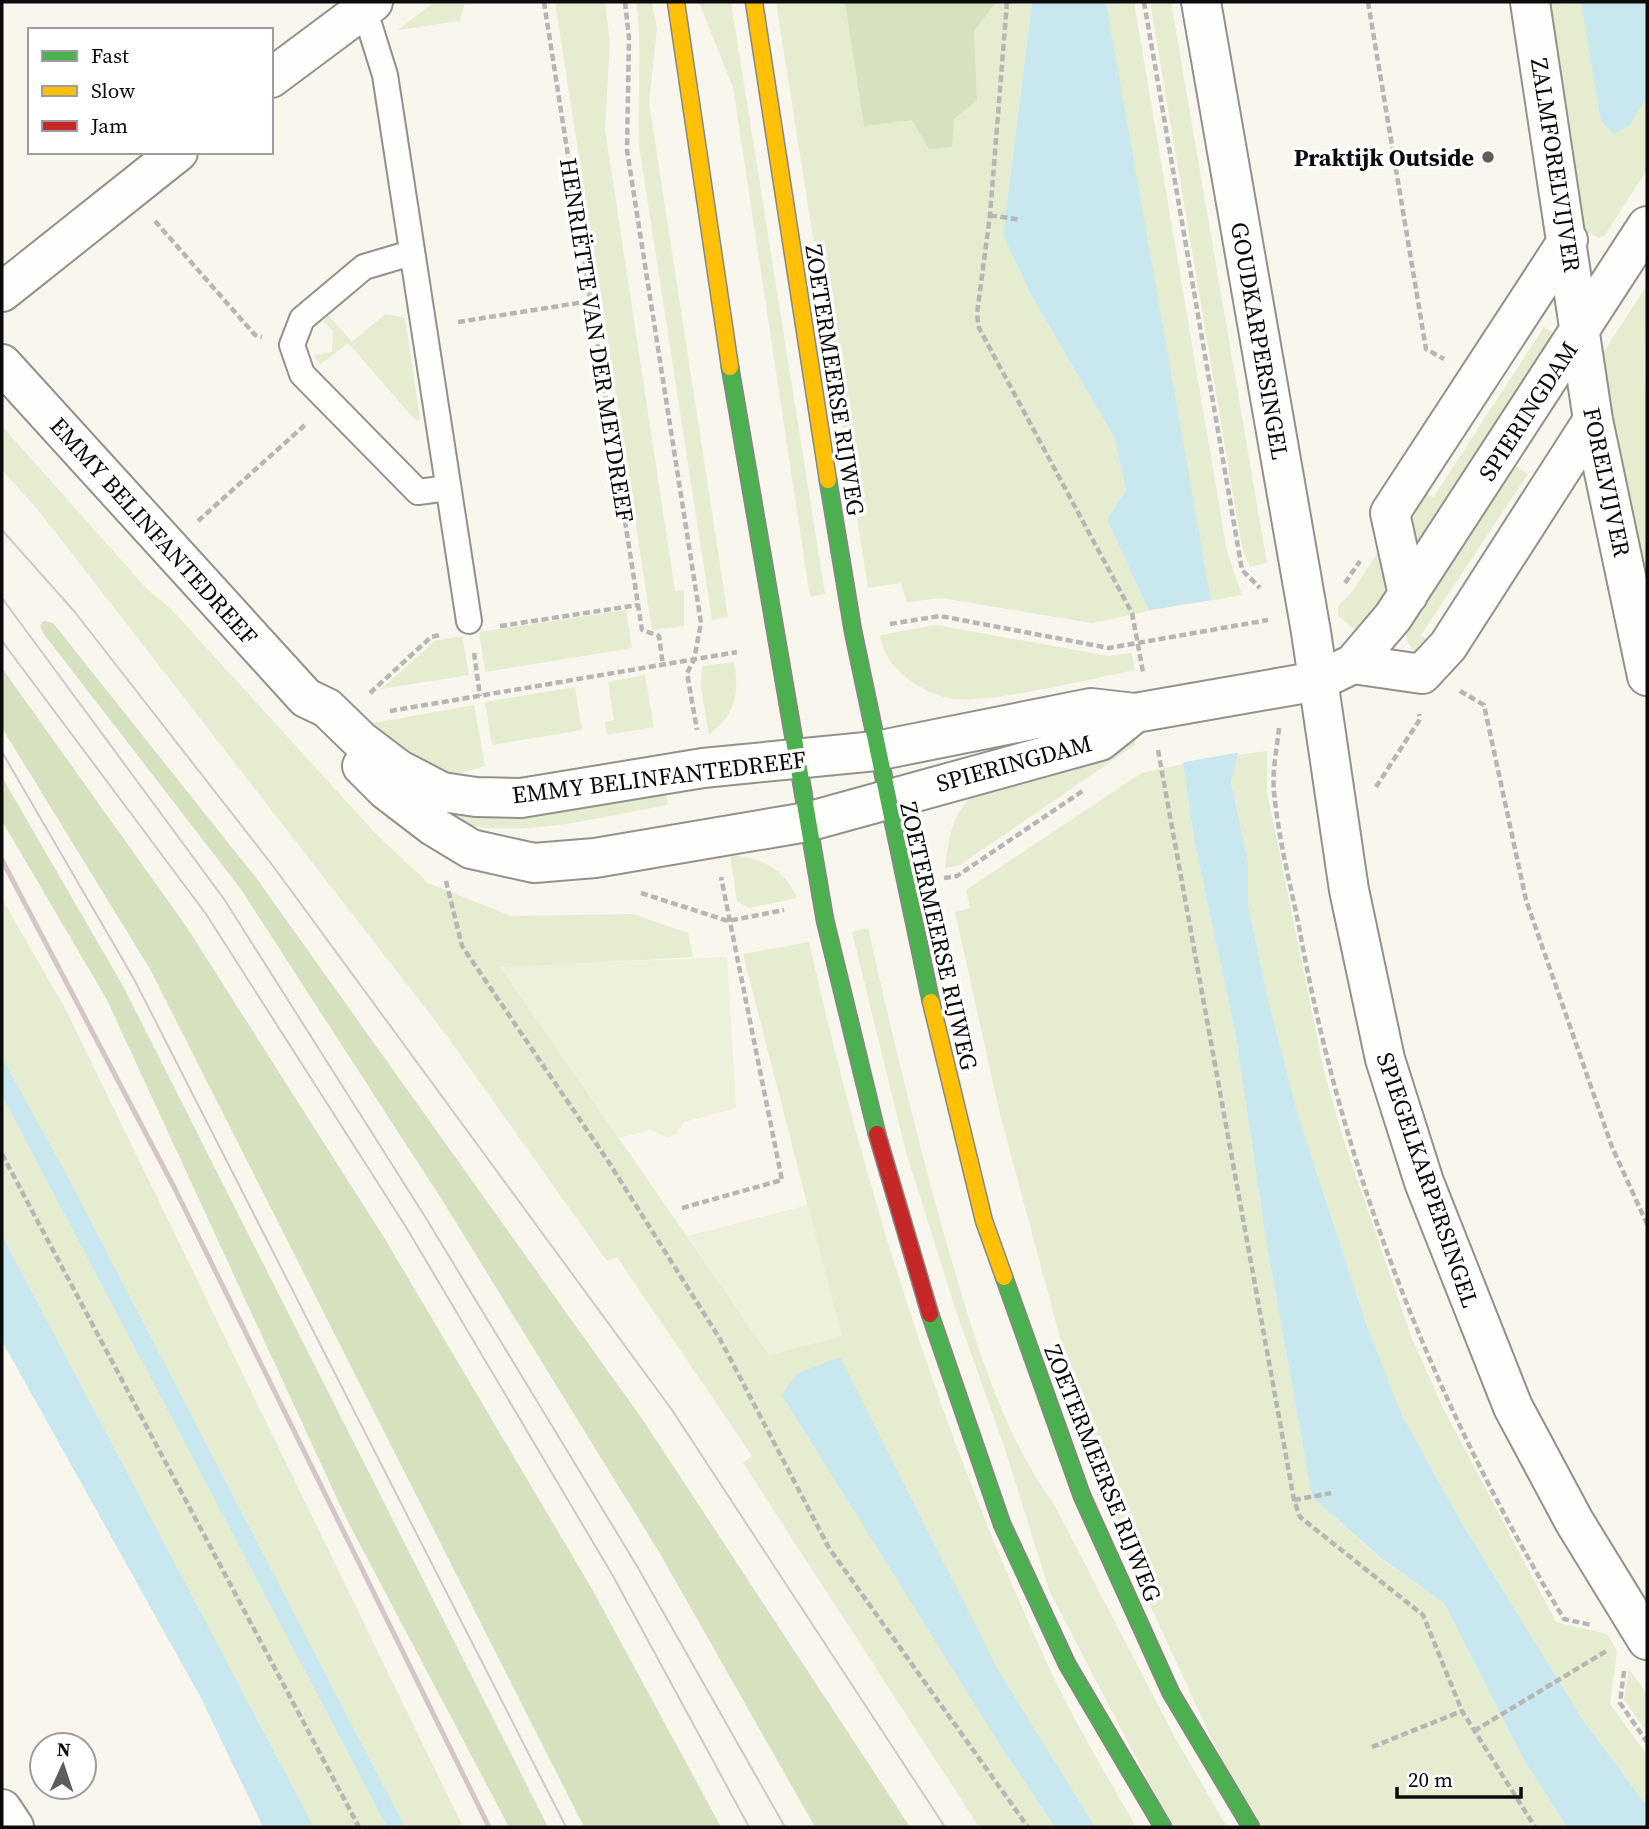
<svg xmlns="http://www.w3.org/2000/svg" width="1649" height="1829" font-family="'Source Serif 4',serif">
<rect width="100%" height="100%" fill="#f9f6ee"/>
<path fill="#e5ecd0" d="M 434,2 L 465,2 L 460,21 L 398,30 Z
M 555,2 L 605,2 L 610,42 L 605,129 L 675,591 L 684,590 L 684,626 L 652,630 Z
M 636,2 L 652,2 L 657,29 L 649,102 L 728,617 L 712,620 L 639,145 C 637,97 643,49 636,2 Z
M 699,2 L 731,2 L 825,594 L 810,597 L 733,87 Z
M 776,2 L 1032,2 L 1003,235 L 1031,295 L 1114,437 L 1126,490 L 1107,520 L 1149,611 L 1092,623 L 941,598 L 907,602 L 901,583 L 868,588 Z
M 1106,2 L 1134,2 L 1227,552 L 1242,595 L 1208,601 Z
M 1150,2 L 1171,2 L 1267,563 L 1250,567 L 1242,547 Z
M 1537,2 L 1647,2 L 1647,170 L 1605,235 L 1599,238 L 1588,232 L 1577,247 Z
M 1647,285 C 1647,326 1641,368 1647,408 L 1647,633 L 1602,355 Z
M 385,314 L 405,318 L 420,419 L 416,421 L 348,343 L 320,365 L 314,355 L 332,352 L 333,331 L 323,321 L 329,316 L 352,342 Z
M 1544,327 L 1555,334 L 1416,550 L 1404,509 L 1418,487 L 1433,498 Z
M 2,426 L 147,589 L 171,609 L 376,834 L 428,883 L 511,916 L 632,914 L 688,933 L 693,957 L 501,968 L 769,1355 L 841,1336 L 743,954 L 809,942 C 864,1185 937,1423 1041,1650 C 1068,1711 1103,1769 1136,1827 L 979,1827 L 743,1463 L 752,1456 L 617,1257 L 607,1261 L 444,1032 L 38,510 L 2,470 Z
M 1514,465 L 1528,474 L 1421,635 L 1436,645 L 1420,652 L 1414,651 L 1407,641 L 1406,629 Z
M 1381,547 L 1388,590 L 1364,625 L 1354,629 L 1338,616 L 1338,606 L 1351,593 Z
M 626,610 L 632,648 L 485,672 L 479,632 Z
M 936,625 L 1109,656 L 1131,653 L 1135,670 C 1095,678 981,706 948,698 C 919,691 883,667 880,635 Z
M 462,636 L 469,675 L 381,689 L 435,641 Z
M 734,662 C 740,693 735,715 709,735 L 701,688 L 702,666 Z
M 645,675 L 654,727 L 607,735 L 605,722 L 614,720 L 608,682 Z
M 575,687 L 582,730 L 492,745 L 485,702 Z
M 474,705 L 485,766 L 447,777 L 353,722 L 379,722 Z
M 1135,738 L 1135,745 L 960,865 L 945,868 C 948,844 951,817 969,799 C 1000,768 1092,751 1135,738 Z
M 1267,751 L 1267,792 L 1324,1071 L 1343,1138 L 1412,1339 L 1443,1408 L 1556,1622 L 1607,1634 L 1617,1651 L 1610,1704 L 1647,1755 L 1647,1806 L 1583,1720 L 1464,1527 L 1402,1415 L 1367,1326 L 1299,1119 L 1269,1003 L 1248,905 L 1248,861 L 1231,781 L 1238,755 Z
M 1183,764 L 1195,844 L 1236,1036 L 1265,1234 L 1312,1497 L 1380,1558 L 1444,1603 L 1524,1760 L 1567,1827 L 1263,1827 L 1220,1757 L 1127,1555 L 1066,1360 L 999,1110 L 955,912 L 970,908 L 966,890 L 1142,773 Z
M 664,785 L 668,805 C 601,816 509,844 446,818 L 448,807 Z
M 730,855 C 761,857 785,869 797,898 L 749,908 L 737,901 Z
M 2,899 L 65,1008 L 463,1827 L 405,1827 L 68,1177 L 2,1057 Z
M 868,928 C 894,1043 921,1156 954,1269 C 978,1349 1004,1436 1054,1504 L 1174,1736 L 1227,1827 L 1172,1827 L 1049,1590 L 1005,1449 L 956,1311 L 906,1152 L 852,932 Z
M 2,1095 L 8,1105 L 387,1827 L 314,1827 L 2,1235 Z
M 1629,1669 L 1647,1694 L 1647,1732 L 1624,1700 Z"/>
<path fill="#d6e2bf" d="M 845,2 L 996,2 L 974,31 L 977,100 L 954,119 L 952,147 L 929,149 L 912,120 L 864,126 Z
M 44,621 L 53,623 L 257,879 L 645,1423 L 910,1827 L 815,1827 L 659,1552 L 444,1203 L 240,888 L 43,633 L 40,625 Z
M 2,668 L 186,926 L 385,1239 L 592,1589 L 721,1827 L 584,1827 L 150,969 L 2,728 Z
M 2,777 L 123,986 L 548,1827 L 509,1827 L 346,1518 L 107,1000 L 2,821 Z"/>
<path fill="#edf0da" d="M 727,957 L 736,1108 L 684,1122 L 677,1133 L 669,1138 L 650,1130 L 619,1138 L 500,967 Z
M 808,1205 L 842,1336 L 769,1355 L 687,1236 Z"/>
<path fill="#c9e7ef" d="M 1032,2 L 1106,2 L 1238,755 L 1231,782 L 1248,861 L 1248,905 L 1269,1003 L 1299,1119 L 1367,1326 L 1402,1415 L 1464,1527 L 1583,1720 L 1647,1806 L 1647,1827 L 1567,1827 L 1524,1760 L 1444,1603 L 1381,1558 L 1312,1497 L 1265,1234 L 1236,1036 L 1195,844 L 1183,764 L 1149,611 L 1107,520 L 1126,490 L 1114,437 L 1031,295 L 1003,235 Z
M 1581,2 L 1647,2 L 1647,97 L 1630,125 L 1614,134 L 1601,121 Z
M 2,1057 L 68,1177 L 405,1827 L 387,1827 L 2,1095 Z
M 2,1235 L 314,1827 L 263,1827 L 201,1698 L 2,1341 Z
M 840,1357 L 998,1670 L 1095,1827 L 1055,1827 L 1000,1745 L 782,1395 L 796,1374 Z"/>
<path fill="#f9f6ee" d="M 1212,600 L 1241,752 L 1179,763 L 1145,611 Z"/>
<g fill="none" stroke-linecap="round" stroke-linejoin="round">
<defs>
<path id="lane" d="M 364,8 L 385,75 L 469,621
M 411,253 L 364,267 L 302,319 L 292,345 L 302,374 L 418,492 L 448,488"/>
<path id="street" d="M 1201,2 L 1311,632 L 1349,890 L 1385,1059 L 1424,1182 L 1513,1407 L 1574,1521 L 1647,1640
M 1530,2 L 1593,420 L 1647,676
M 271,78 L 373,2
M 2,292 L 178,152
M 2,364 L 306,698 L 327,708 L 361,741 L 398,769 L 442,792 L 476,797 L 521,798 L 703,768 L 876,751 L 1091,708 L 1135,713 L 1318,681 L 1353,664 L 1393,617 L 1647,226
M 1408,595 L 1390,513 L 1568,240
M 1353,664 L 1422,674 L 1448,646 L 1593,420
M 362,766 L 386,790 L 433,826 L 471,849 L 534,863 L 595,858 L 807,822 L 1100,741 L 1135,713
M 2,1809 L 14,1827"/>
<path id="fast" d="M 730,367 L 825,920 L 877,1134
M 828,480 L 853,631 L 931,1002
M 1004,1277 L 1082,1496 L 1171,1693 L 1251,1827
M 930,1314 L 1002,1524 L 1067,1664 L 1163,1827"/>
<path id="slow" d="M 676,2 L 730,367
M 754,2 L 828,480
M 931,1002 L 984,1221 L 1004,1277"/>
<path id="jam" d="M 877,1134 L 930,1314"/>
</defs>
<use href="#lane" stroke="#92918d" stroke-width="28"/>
<use href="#street" stroke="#92918d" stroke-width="42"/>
<use href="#fast" stroke="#898784" stroke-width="19"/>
<use href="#slow" stroke="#898784" stroke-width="19"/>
<use href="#jam" stroke="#898784" stroke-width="19"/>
<path stroke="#b7b6b5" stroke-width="4.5" stroke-dasharray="7 3.5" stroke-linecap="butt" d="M 544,2 L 642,630 L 659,636 L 663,666
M 625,2 L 629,38 L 627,150 L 701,623 L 694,660 L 687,673 L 697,730
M 1007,2 L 990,215 L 977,314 L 979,328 L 1132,613 L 1143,672
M 1144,2 L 1242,570 L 1260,588
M 1368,2 L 1426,349 L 1444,359
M 990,215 L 1021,220
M 155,221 L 255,335 L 262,337
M 458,322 L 591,301
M 198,521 L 306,424
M 1345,583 L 1360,561
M 890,624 L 940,616 L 1109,648 L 1268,620
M 500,626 L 638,605
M 474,653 L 480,696
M 1460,691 L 1484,705 L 1526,900 L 1612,1147 L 1647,1224
M 370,693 L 431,637 L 440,635
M 390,711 L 737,652
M 1279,728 C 1277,748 1272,771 1274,791 C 1278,838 1291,886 1300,932 C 1344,1175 1436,1408 1564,1619 L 1591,1625
M 1158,750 L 1294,1500 L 1300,1517 L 1423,1615 L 1462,1711 L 1535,1827
M 1376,787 L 1420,719 L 1419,714
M 944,878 L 957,876 L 1084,790
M 446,881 L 462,946 L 608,1161 L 720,1339 L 829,1548 L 1028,1827
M 641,893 L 728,921 L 784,910
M 2,1154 L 359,1827
M 682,1208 L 782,1180 L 721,877
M 1294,1500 L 1331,1493
M 1624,1671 L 1620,1703 L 1647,1742
M 1474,1731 L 1608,1650
M 1372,1747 L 1462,1711"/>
<use href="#lane" stroke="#fefefc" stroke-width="24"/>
<use href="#street" stroke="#fefefc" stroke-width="38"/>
<use href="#fast" stroke="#4caf50" stroke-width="16"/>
<use href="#slow" stroke="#ffc107" stroke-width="16"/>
<use href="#jam" stroke="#c62828" stroke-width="16"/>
<path stroke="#d4c6c6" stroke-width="2" d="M 2,530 L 74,611 L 273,866 L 672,1410 L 945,1827
M 2,598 L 224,899 L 424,1215 L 637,1566 L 785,1827
M 2,641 L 206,914 L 406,1227 L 613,1576 L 749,1827
M 2,752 L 134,979 L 566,1827"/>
<path stroke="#d4c6c6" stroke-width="5" d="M 2,860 L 174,1187 L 489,1827"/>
</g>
<circle fill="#5e5d5a" stroke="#fff" stroke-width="2.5" cx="1488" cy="157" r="7"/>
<g text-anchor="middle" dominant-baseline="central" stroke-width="7" stroke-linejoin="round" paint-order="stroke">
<g font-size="24" font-weight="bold" fill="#0b0b0b" stroke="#fff" text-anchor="end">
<text x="1474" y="157">Praktijk Outside</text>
</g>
<g font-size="24" fill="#0b0b0b" stroke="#fff">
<text transform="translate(1556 165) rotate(81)">ZALMFORELVIJVER</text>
<text transform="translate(597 340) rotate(81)">HENRIËTTE VAN DER MEYDREEF</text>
<text transform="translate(1260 341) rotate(80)">GOUDKARPERSINGEL</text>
<text transform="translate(835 380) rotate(81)">ZOETERMEERSE RIJWEG</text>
<text transform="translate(1528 411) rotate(-57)">SPIERINGDAM</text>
<text transform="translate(1607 482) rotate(78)">FORELVIJVER</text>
<text transform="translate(154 531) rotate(48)">EMMY BELINFANTEDREEF</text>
<text transform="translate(1014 763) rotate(-15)">SPIERINGDAM</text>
<text transform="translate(659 777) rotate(-7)">EMMY BELINFANTEDREEF</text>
<text transform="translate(939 936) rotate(77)">ZOETERMEERSE RIJWEG</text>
<text transform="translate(1428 1180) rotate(71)">SPIEGELKARPERSINGEL</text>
<text transform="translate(1103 1473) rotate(68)">ZOETERMEERSE RIJWEG</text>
</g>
</g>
<rect width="1649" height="1829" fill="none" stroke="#0b0b0b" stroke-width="7"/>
<rect x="28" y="28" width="245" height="126" fill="#ffffff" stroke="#9d9d9d" stroke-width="2"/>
<rect x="42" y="51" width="35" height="10" fill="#4caf50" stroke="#9d9d9d" stroke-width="2"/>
<text x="91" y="63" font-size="21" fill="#0b0b0b">Fast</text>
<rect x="42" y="86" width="35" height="10" fill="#ffc107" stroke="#9d9d9d" stroke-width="2"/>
<text x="91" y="98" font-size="21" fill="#0b0b0b">Slow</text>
<rect x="42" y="121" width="35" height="10" fill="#c62828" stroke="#9d9d9d" stroke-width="2"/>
<text x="91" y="133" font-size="21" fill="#0b0b0b">Jam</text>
<g transform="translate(63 1766) rotate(3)"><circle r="33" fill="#ffffff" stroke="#9d9d9d" stroke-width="2"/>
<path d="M0-5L12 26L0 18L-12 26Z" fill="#5e5d5a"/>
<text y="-10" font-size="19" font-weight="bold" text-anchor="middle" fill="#0b0b0b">N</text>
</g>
<path d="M1397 1787v10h124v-10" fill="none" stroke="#0b0b0b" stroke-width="3.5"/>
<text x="1408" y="1787" font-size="21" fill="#0b0b0b" stroke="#ffffff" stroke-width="5" paint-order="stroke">20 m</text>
</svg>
